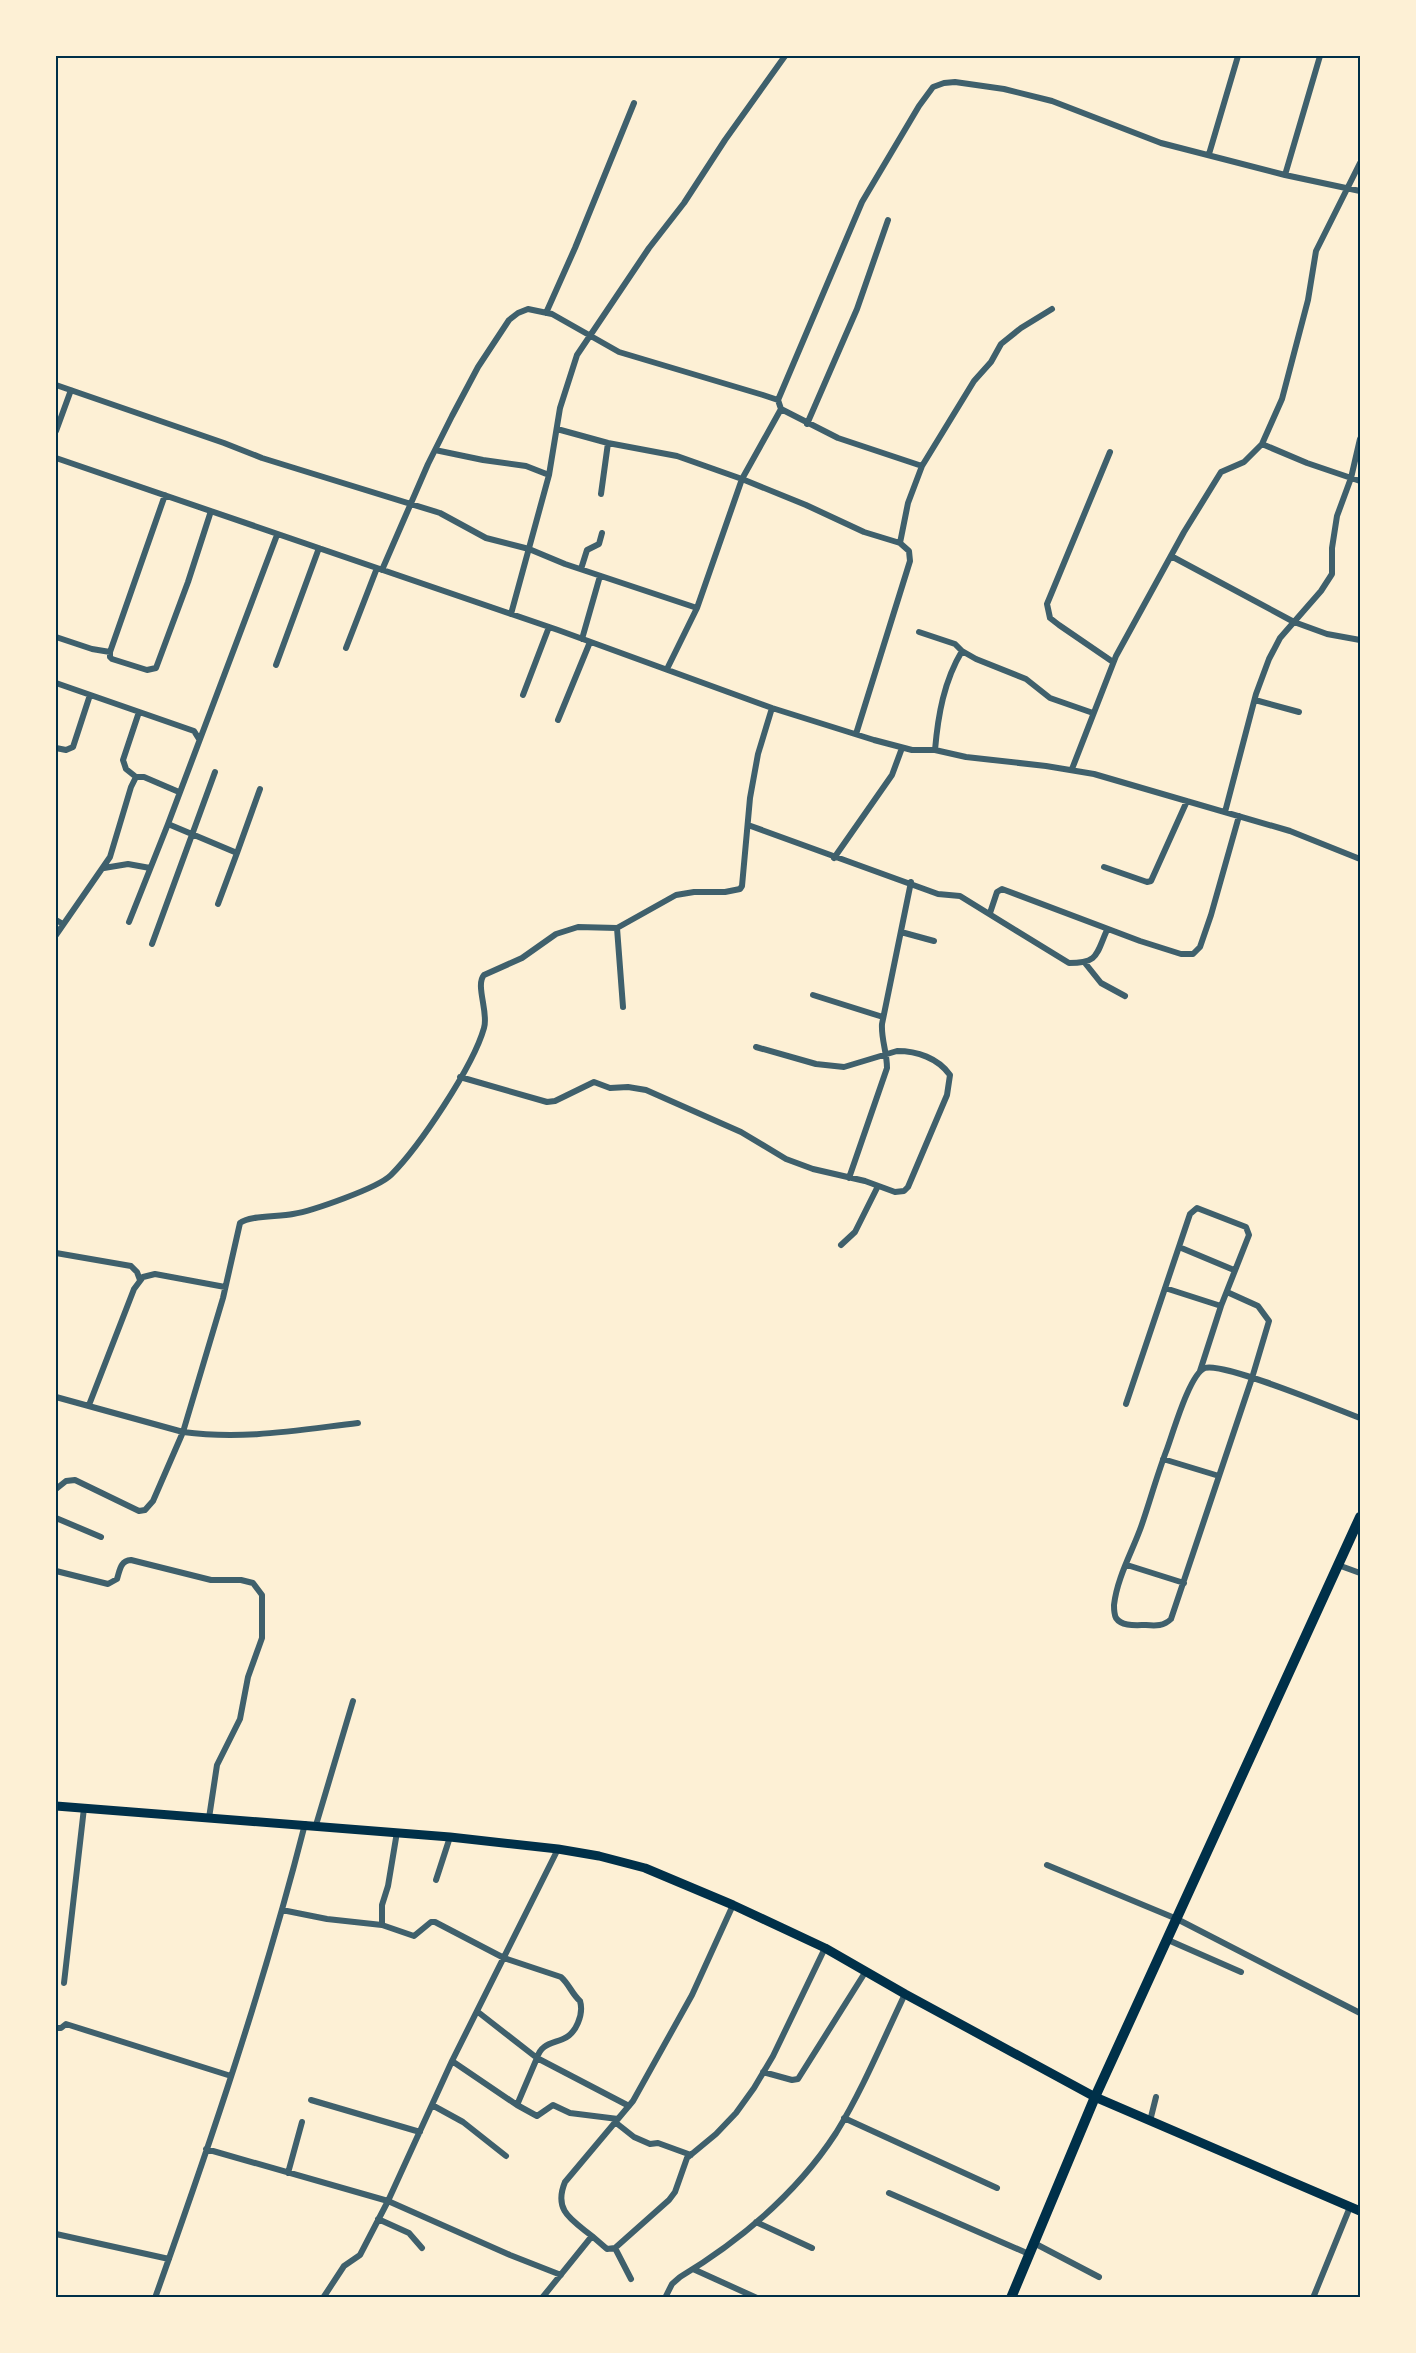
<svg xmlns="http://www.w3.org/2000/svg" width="1416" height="2353" font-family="Mulish,sans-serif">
<rect width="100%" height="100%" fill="#fdf0d5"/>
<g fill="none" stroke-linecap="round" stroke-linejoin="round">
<path stroke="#3f606c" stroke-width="6" d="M 1209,154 L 1238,56
M 1285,175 L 1320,56
M 546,313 L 575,248 L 634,103
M 56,385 L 224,443 L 262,458 L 440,513 L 486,538 L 529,549 L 565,564 L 697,608
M 778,400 L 862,202 L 919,106 L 933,87 L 944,83 L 955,82 L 1004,89 L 1052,101 L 1161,143 L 1285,175 L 1360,191
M 781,409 L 838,438 L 922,466
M 807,424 L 857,309 L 888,220
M 557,429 L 608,443 L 677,456 L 742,479 L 806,505 L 864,532 L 900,543 L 909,551 L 910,561 L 856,734
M 56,431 L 71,390
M 1262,444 L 1307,463 L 1360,481
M 435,450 L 483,460 L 526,466 L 549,475
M 1110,452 L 1047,604 L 1050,618 L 1059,625 L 1113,662
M 56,458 L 558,630 L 772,708 L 874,740 L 912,750 L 935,750 L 966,757 L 1046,766 L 1094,774 L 1290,831 L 1360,859
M 601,494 L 608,443
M 165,495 L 110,652 L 110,657 L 112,659 L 147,670 L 156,668 L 188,582 L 211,511
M 900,543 L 908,503 L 922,466 L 974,381 L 991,362 L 1001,344 L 1021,328 L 1052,309
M 1171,556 L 1294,622 L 1327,634 L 1360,640
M 581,569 L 587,550 L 599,544 L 602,533
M 382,570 L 428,464 L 452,416 L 478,367 L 509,320 L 518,313 L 528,309 L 552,314 L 619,352 L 763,395 L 778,400 L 781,409 L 742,479 L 697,608 L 667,669
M 511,614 L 549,475 L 560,408 L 577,355 L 649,248 L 684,203 L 725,140 L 785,56
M 919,632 L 955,644 L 962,651
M 56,637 L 92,649 L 110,652
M 582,639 L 600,576
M 346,648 L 377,568
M 276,665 L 319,548
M 56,683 L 194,731 L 199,739
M 523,695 L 549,627
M 1255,700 L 1299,712
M 558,720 L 590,642
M 56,748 L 66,750 L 73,747 L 90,695
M 935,750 C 938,715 944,681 962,651 L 976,659 L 1026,679 L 1050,698 L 1093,713
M 1072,769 L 1116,656 L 1184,532 L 1221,472 L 1244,462 L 1262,444 L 1282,399 L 1308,300 L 1316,251 L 1360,163
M 136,777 L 126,769 L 123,760 L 139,712
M 1225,812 L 1256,694 L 1269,659 L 1280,638 L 1321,591 L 1332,574 L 1332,548 L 1337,516 L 1351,478 L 1360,439
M 748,825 L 938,894 L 960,896 L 1069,963 C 1099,963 1096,954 1107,930
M 237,853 L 260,789
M 834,858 L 892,775 L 902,748
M 1104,867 L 1147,882 L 1151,881 L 1187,801
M 104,868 L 128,864 L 150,868
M 218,904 L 237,853 L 168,824 L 277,535
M 990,913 L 997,892 L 1002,889 L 1140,941 L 1181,954 L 1193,954 L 1200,947 L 1211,915 L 1239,816
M 56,920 L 63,924
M 129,922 L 168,824
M 617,928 L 623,1007
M 901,932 L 934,941
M 56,935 L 110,857 L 131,787 L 136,777 L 144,777 L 179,792
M 152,944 L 215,772
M 1085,963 L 1101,983 L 1125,996
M 813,995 L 883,1017
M 460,1077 L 547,1102 L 555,1101 L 594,1082 L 610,1088 L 628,1087 L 646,1090 L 741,1132 L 786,1159 L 813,1169 L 865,1181 L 895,1192 L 904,1191 L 908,1187 L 947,1095 L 950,1075 C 938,1058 917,1051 897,1051 L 844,1067 L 816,1064 L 756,1047
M 849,1178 L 887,1068 C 887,1052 881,1039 882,1024 L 911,882
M 841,1245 L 855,1232 L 878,1186
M 1179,1247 L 1234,1270
M 56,1253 L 131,1266 L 137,1272 L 140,1280
M 1165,1288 L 1221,1306
M 1227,1292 L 1258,1306 L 1269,1321 L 1252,1378 L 1171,1619 C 1164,1626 1156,1626 1146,1625 C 1137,1625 1122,1627 1116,1618 C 1114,1614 1114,1609 1114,1605 C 1117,1578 1132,1552 1141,1527 C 1150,1501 1157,1475 1167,1449 C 1173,1433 1190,1373 1205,1368 C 1224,1362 1336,1409 1360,1418
M 56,1397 L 183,1432 L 223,1298 L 240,1223 C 249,1215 279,1217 293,1214 C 312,1211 378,1188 391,1175 C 419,1147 473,1067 484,1028 C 489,1013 475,985 484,975 L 522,958 L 556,934 L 578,927 L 617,928 L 676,895 L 694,892 L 725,892 L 740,889 L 742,886 L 750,798 L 758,754 L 772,708
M 1126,1404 L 1190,1214 L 1197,1208 L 1246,1227 L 1249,1235 L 1221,1306 L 1200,1371
M 89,1405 L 134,1289 L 143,1277 L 155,1274 L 225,1287
M 1163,1459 L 1219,1476
M 56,1489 L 66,1481 L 75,1480 L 139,1511 L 145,1510 L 153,1501 L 183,1432 C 244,1440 298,1430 358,1423
M 56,1518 L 101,1537
M 1127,1565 L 1184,1583
M 1338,1565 L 1360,1573
M 56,1571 L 108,1584 L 117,1579 C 120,1570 120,1561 131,1560 L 211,1580 L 241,1580 L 253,1583 L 262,1595 L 262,1638 L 248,1677 L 240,1719 L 217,1765 L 209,1818
M 316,1825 L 353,1701
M 397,1832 L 388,1886 L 382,1905 L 382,1925 L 414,1936 L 431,1922 L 435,1922 L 504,1958 L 561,1977 C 569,1984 572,1994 580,2001 C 584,2014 576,2034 563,2039 C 551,2044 541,2044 537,2058 L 629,2106
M 1047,1865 L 1177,1919 L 1360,2013
M 436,1880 L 450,1837
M 282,1910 L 327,1919 L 382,1925
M 1168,1940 L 1241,1972
M 64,1983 L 84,1808
M 478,2012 L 537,2058 L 517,2105
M 56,2028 L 61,2028 L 66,2024 L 231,2076
M 452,2061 L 517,2105 L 537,2116 L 553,2105 L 570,2113 L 618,2119
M 763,2072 L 792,2080 L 798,2079 L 866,1971
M 311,2100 L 420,2132
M 432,2105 L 463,2122 L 506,2156
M 844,2118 L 997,2188
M 1150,2121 L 1156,2097
M 615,2122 L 634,2137 L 650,2144 L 658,2143 L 691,2155
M 206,2149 L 388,2201 L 510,2255 L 561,2275
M 288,2173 L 302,2122
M 889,2193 L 1029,2254
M 378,2219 L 409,2233 L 422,2248
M 756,2222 L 812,2248
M 56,2234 L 169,2259
M 592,2236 C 572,2220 553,2211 565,2182 L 633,2101 L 692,1995 L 733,1905
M 1034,2243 L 1099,2277
M 615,2248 L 631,2279
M 693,2269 L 757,2298
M 155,2298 C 211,2141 264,1985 305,1824
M 323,2298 L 344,2266 L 360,2255 L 388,2201 L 452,2061 L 558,1849
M 542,2298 L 592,2236 L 607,2249 L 615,2248 L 669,2200 L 675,2192 L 687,2158 L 716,2134 L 736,2113 L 754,2088 L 773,2056 L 825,1948
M 665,2298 L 672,2284 L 680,2277 C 741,2240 797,2193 836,2133 C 863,2089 883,2040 905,1994
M 1313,2298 L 1350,2207"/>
<path stroke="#003049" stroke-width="9" d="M 56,1806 L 450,1837 L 558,1849 L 599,1856 L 645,1868 L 733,1905 L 825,1948 L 905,1994 L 1095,2097 L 1360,2211"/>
<path stroke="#003049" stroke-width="10" d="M 1011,2298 L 1095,2097 L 1360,1517"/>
</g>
<rect width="1416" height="2353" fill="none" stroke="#fdf0d5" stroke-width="114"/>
<rect x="57" y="57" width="1302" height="2239" fill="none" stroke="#003049" stroke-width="2"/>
</svg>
